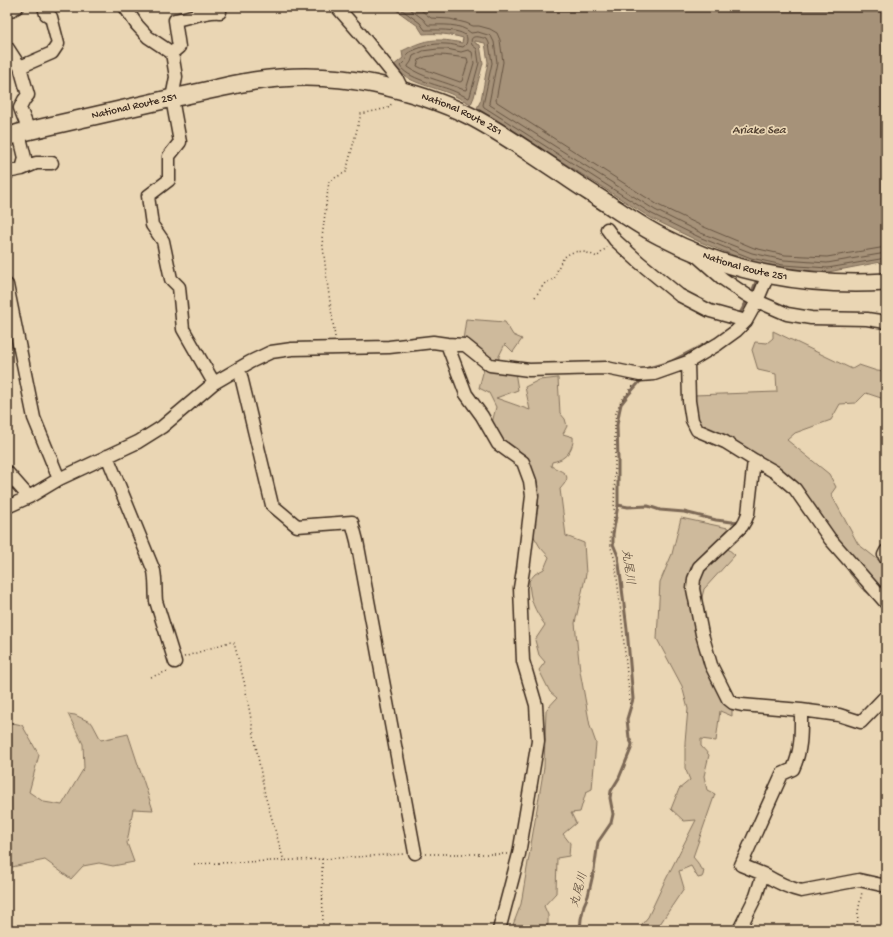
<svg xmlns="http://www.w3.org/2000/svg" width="893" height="937" font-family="'Gochi Hand','Klee One',sans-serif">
<rect width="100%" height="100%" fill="#ead6b4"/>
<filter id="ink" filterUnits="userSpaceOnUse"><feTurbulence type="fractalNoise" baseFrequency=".025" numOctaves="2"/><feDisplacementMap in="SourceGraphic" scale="8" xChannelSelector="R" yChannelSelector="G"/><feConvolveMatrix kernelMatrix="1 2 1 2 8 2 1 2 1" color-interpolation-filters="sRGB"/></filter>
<g filter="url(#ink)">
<path fill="#ceba9c" stroke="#84725d" d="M 466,319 L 505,322 L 513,335 L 522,339 L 513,352 L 505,344 L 499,356 L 498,371 L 515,372 L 518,390 L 496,398 L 530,410 L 525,387 L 539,380 L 558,378 L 560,413 L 565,419 L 567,426 L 563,434 L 573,437 C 574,444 570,453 564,457 C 561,460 556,461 552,462 L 551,466 C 564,473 574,474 560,489 L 566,536 L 584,543 L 586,574 L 575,623 L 580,671 L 590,726 L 596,743 L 592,789 L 586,792 L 580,812 L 571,813 L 576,823 L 563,834 L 570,843 L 569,856 L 557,858 L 556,893 L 544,906 L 548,915 L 548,925 L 541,928 L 541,930 L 511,930 L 521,904 L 544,767 L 546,710 L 557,698 L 550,692 L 539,670 L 545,662 L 539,655 L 535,640 L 545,625 C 534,609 530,601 529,581 L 535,574 L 544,569 L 549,557 L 540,547 L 533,535 L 533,527 L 538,508 L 539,486 L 528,460 L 500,440 L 492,423 L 496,407 L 489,393 L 479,388 L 484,369 L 480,352 L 463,340 Z
M 773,331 L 852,369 L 859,365 L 877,371 L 886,372 L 886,420 L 881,398 L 866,393 L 856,403 L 840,404 L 831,420 L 795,433 L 787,440 L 829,474 L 836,487 L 831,494 L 858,544 L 886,566 L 886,607 L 861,588 L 850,574 L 832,538 L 798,486 L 705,429 L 698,420 L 694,395 L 777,392 L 776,374 L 758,370 L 752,350 L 755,342 L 767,343 L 773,338 Z
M 681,518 L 728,528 L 719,541 L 735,555 L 704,589 L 697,618 L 732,708 L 732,716 L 720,711 L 716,741 L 701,739 L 701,746 L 709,755 L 704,776 L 707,790 L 715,794 L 693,857 L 698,863 L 700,868 L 704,870 L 703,875 L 702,877 L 698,878 L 691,866 L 679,871 L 684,888 L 656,930 L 637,930 L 648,917 L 663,885 L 696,820 L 684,821 L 671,809 L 679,789 L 690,780 L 685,768 L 685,742 L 688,709 L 682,686 L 657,639 L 660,582 L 672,554 Z
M 68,714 L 75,715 L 92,723 L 101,740 L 128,734 L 153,810 L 133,809 L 127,843 L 134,862 L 113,866 L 99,863 L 83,866 L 71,879 L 45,860 L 7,868 L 7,719 L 8,722 L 22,725 L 39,755 L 29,792 L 44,802 L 62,805 L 84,768 L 83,744 Z"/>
<path fill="#a69279" stroke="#7b6855" d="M 392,7 L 886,7 L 886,261 L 828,272 L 783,269 L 750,262 L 698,241 L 651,218 L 477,108 L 481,100 L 488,62 L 485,43 L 475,41 L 475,43 L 480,45 L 483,63 L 474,97 L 471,104 C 464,101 458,97 451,94 C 429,85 411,85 393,66 L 403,58 L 402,51 C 408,48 414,45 420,43 C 434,38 448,40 462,43 L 463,38 C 450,34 437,33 423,34 L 418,26 Z"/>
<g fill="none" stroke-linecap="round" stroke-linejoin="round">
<path stroke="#665442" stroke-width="1" d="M 398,7 L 420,23 L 425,30 C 433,30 467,28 467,39 C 467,43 466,45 463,47 C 457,46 452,44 446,44 C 432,43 420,47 408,53 L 407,54 L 406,60 L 400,66 C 406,78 438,85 451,90 C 457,92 463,96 469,98 L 470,96 L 479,63 L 477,49 L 472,45 C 468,33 480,37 487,39 L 489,43 L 492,63 L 483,105 L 484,107 L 652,214 L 699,237 L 751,258 L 783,265 L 828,268 L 886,258
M 407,7 L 423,19 L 428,25 C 442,25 460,23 471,33 L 478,32 L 491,36 L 494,42 L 497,62 L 489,103 L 490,105 L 655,210 L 701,233 L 752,253 L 784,260 L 827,263 L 886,253
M 417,7 L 431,18 L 450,19 L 466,23 L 473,26 L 479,26 L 490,29 L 497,33 L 500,40 L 503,62 L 496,100 L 497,102 L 658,205 L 704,227 L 754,248 L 785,255 L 827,257 L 886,247
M 438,49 L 447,49 L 461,52 L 468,50 L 472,52 L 474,63 L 466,90 C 462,90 458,87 454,86 C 439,80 422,77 408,67 L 408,66 L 411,62 L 413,56 L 423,51 Z
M 438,55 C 448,55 457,57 467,58 L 468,62 L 462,81 L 460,82 L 421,68 L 417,66 L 419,60 L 425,57 Z"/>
<path stroke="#7b6855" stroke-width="3" d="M 751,294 L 758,277
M 739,315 L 748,299
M 646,372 L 648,368 L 670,362 L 709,342
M 618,505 L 628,507 L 648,506 L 660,510 L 684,512 L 716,520 L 732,522 L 740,521
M 580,930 L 581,919 L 584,905 L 588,896 L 594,870 L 598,842 L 611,823 L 613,814 L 610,798 L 611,791 L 619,778 L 631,749 L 632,744 L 629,738 L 627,719 L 633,699 L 627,629 L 618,556 L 613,544 L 613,534 L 618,505 L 618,459 L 617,425 L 619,413 L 621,404 L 628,395 L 643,378"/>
<defs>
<path id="minor" d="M 125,7 L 137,25 L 148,37 L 172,53 L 176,77 L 172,98 L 173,104 L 180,142 L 169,156 L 169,180 L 148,196 L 152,225 L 163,241 L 171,279 L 179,287 L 183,329 L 214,383
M 337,7 L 359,32 L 397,79 L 403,91
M 7,12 L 17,7
M 7,47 L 20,67 L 28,95 L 24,100 L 20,108 L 29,131
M 172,53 L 179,47 L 175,20 C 187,18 209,10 220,12
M 20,67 L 52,53 L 58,44 L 51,17 L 46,14 L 44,7
M 19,133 L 25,158 L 22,169
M 7,172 L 22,169 L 36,163 L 52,163
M 607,229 L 615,240 L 639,262 L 679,295 L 710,311 L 746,321
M 698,257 L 723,279 L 745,294 L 757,301 L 787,314 L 811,318 L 867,319 L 886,322
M 7,285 L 34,418 L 59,479
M 447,344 L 466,394 L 482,416 L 498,444 L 523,462 L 530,481 L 532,496 L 523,570 L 520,588 L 523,661 L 536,705 L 538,741 L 519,854 L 499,930
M 688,362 L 689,401 L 692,420 L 697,430 L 725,442 L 754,460 L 748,514 L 745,521 L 742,526 L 699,567 L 694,579 L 693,589 L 702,634 L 711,665 L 728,699 L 733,703 L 742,705 L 801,710 C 801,730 802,750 793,769 L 782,774 L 741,865 L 763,874 L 756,896 L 739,930
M 239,368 L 272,505 L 297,526 L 352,522 L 357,541 L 415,853
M 107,456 L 154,571 C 156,581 155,591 156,601 L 175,662
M 754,460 L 775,472 L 795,489 L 830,539 L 886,603
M 7,472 L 29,497
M 7,507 L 29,497 L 59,479 L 138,442 L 162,427 L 214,383 L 250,362 L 271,352 L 292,349 L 389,347 L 433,342 L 447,344 L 465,345 L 490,365 L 529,370 L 606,368 L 640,375 L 654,374 L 688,362 L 718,344 L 736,331 L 746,321 L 757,301 L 768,275
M 886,551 L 884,555 L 886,559
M 801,710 L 839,715 L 861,722 L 886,696
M 763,874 C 775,881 788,888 801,891 L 859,880 L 886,886"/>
<g id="highway">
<path id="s1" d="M 7,137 L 19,133 C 72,121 124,109 177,97 C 203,92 228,85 254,81 C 293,75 335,76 374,84 C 407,91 440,101 470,116 C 503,133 533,155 564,175 C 581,187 598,197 614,208 C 630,218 645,229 662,237 C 731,273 809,287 886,282"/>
</g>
</defs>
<use href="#minor" stroke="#3b2a1e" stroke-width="15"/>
<use href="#highway" stroke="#3b2a1e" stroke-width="20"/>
<path stroke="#3b2a1e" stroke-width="1.5" stroke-dasharray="1 3" stroke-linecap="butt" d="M 535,297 L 545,283 L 554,279 C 557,272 560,260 566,256 C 576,248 587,252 597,257 L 607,247
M 335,337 L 327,281 L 322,238 L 329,181 L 346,172 L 361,114 L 388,108 L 393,102
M 184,657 L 229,642 L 234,643 L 244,681 L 265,795 L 284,861
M 151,677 L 168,671
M 630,704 L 621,613 L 615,560 L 611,548 L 610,536 L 614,516 L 615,462 L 615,423 L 616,412 L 621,401 L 634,385
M 426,854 L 508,854
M 322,859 L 323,930
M 194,864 L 322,859 L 404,854
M 857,930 L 858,912 L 862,892"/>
<use href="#minor" stroke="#ead6b4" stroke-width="12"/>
<use href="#highway" stroke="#ead6b4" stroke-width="17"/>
</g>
</g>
<g text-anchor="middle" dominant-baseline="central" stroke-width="3.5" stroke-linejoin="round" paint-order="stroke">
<g font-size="11" fill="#3b2a1e" stroke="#ead6b4">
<text stroke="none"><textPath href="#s1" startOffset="131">National Route 251</textPath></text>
<text stroke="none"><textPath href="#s1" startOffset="467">National Route 251</textPath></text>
<text stroke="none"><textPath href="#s1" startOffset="791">National Route 251</textPath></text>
</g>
<g font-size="12" font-style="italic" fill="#503f30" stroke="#ead6b4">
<text x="759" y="131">Ariake Sea</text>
<text transform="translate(627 567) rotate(82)">丸尾川</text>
<text transform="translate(580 890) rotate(-75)">丸尾川</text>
</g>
</g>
<rect width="893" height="937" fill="none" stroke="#ead6b4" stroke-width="24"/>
<rect x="12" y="12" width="869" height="913" fill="none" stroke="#3b2a1e" stroke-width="1.5" filter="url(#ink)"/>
</svg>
